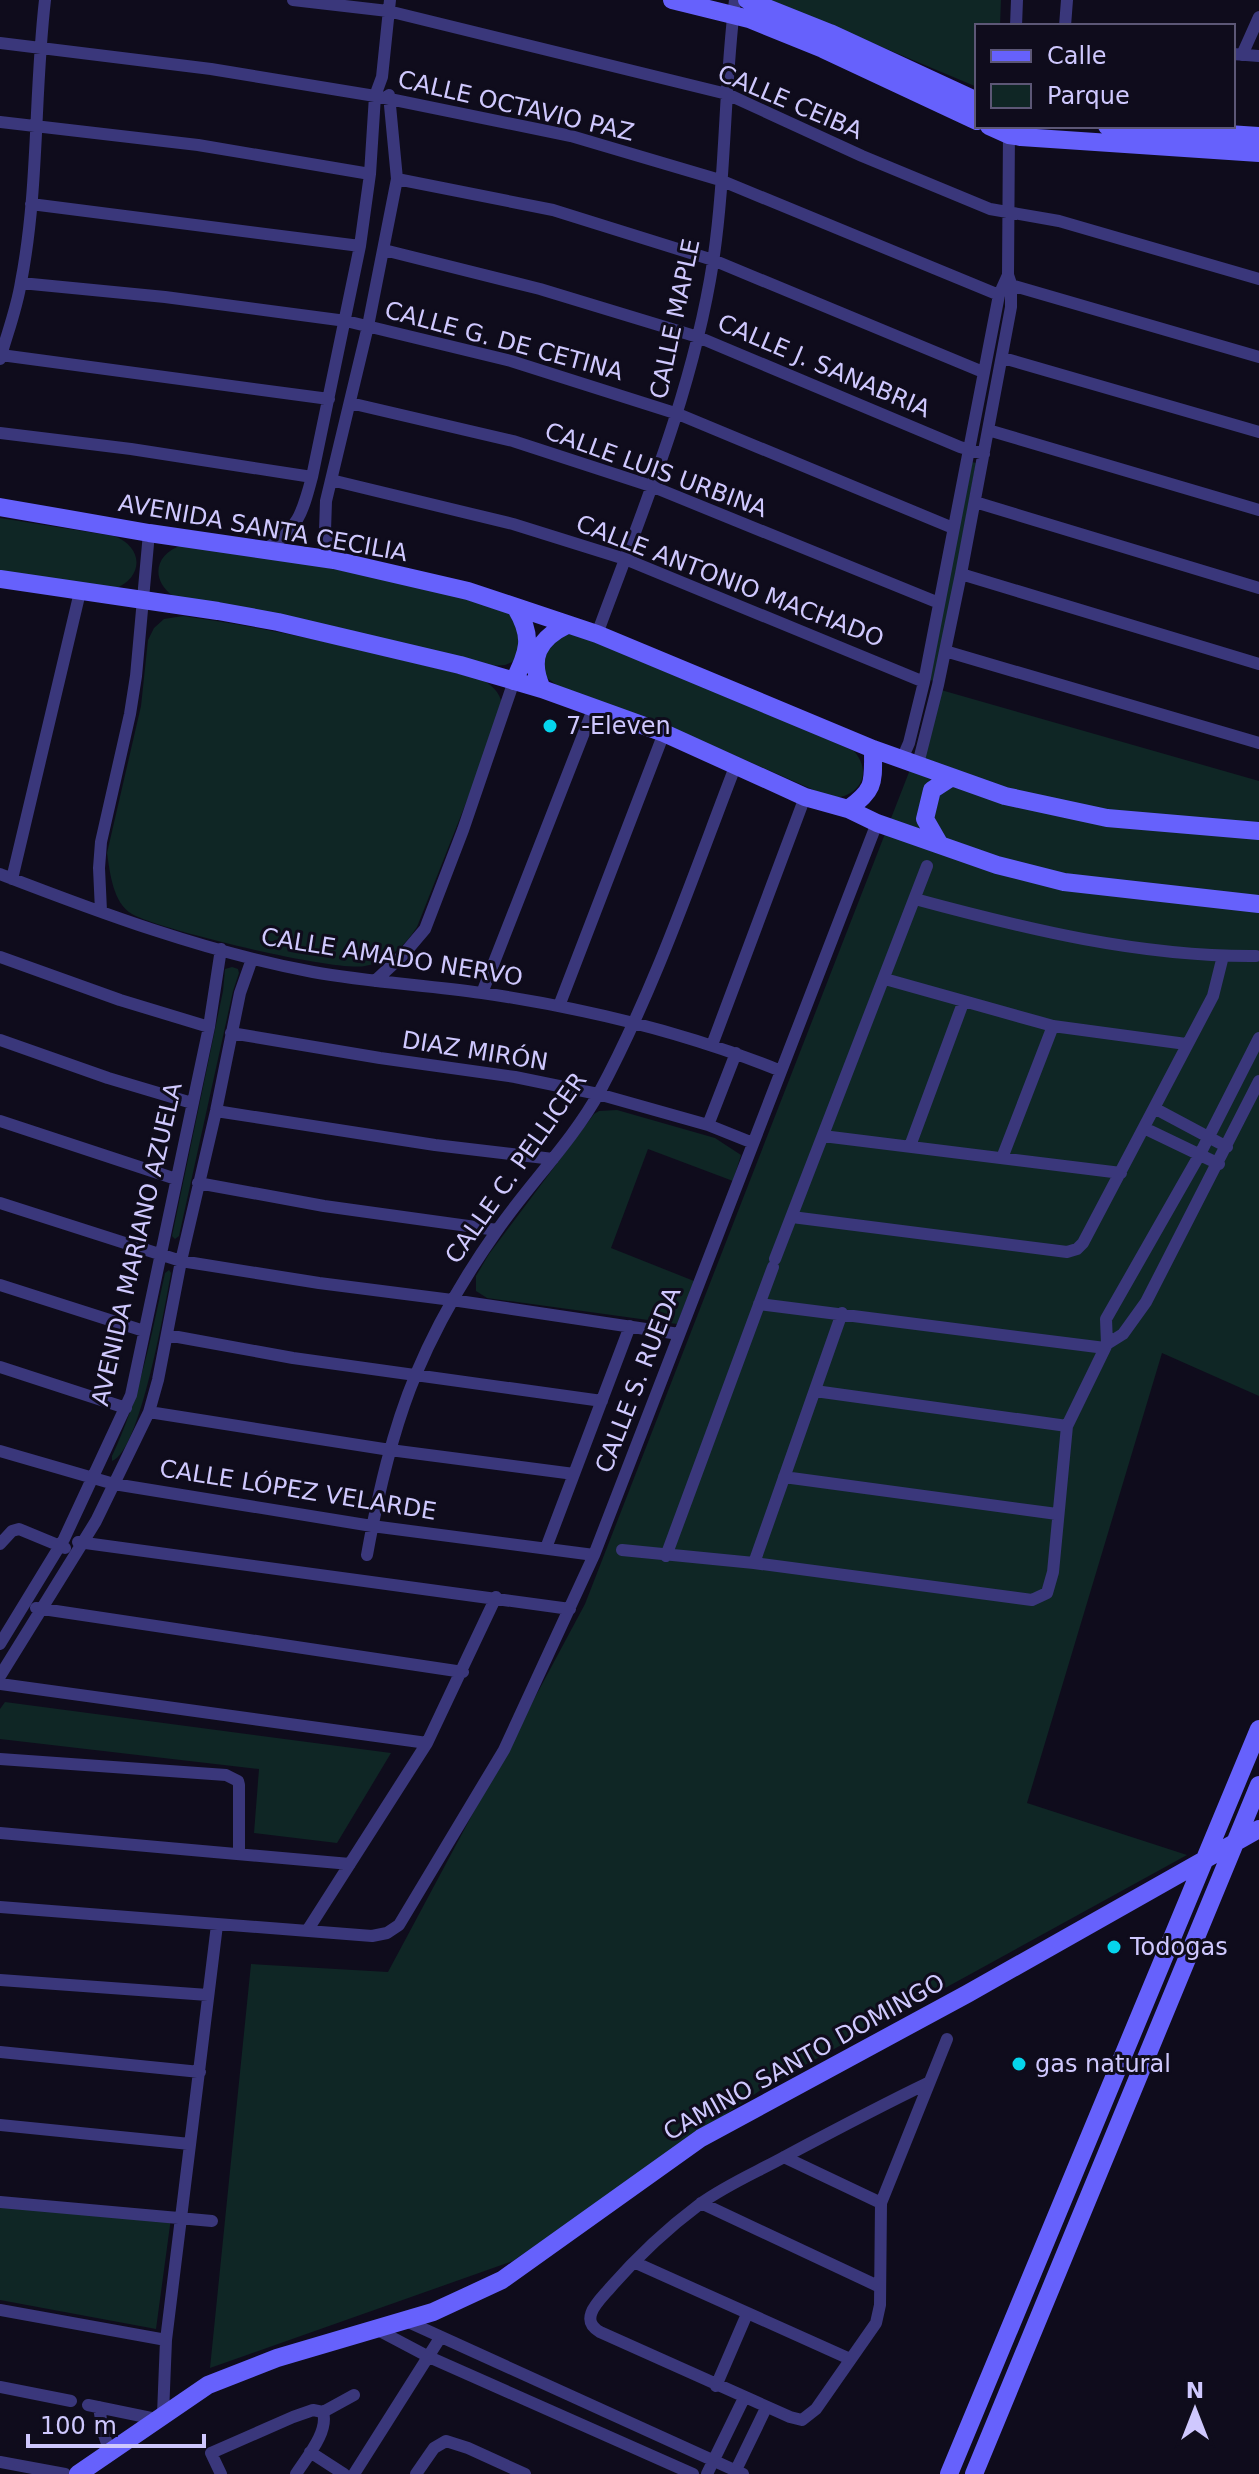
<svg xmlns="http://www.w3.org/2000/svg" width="1259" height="2474" font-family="'DejaVu Sans',sans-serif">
<rect width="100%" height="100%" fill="#0f0c1c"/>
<path fill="#0f2625" d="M 770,0 L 1001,0 L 1000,26 L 977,26 L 977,87 Z
M 972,462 L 976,463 L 936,681 L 929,680 Z
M 0,518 L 114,536 C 144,547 144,578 114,589 L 0,571 Z
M 182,545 L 253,553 L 414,585 L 503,609 L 522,624 L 517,660 L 505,665 L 491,666 L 173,596 C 150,579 155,554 182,545 Z
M 183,616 C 285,630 384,655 483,680 C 496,688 501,695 503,709 L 417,927 C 405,945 389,962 365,966 C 335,972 160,930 132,914 C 113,903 110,873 107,853 L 141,706 L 148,640 L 154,628 L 164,619 Z
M 572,634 L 653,663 L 854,751 C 873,773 860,797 832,798 L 670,727 L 559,687 L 546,677 L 543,661 L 545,644 L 558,635 Z
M 941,690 L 1259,781 L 1259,1396 L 1162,1353 L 1027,1803 L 1187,1855 L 765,2087 L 513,2261 L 210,2368 L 251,1964 L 388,1972 L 585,1604 Z
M 232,967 L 238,969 L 239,973 L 233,991 L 179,1236 L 175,1239 L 172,1236 L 223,991 L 225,969 Z
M 617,1110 L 715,1138 L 741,1155 L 733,1181 L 648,1149 L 611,1248 L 694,1281 L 677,1324 L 487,1298 L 476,1291 L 476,1276 L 489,1254 L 594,1114 L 599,1111 Z
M 169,1270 L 171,1273 C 165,1306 140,1452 112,1461 L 112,1456 C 140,1397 151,1337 165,1273 Z
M 5,1702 L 391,1753 L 337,1843 L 254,1833 L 259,1769 L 0,1739 L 0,1709 Z
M 0,2204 L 171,2218 L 156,2329 L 0,2300 Z"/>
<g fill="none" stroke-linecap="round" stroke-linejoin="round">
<path stroke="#3a377b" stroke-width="12" d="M 293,0 L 388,11 L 727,94 L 862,156 L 990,209 L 1059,221 L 1259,279
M 1016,26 L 1017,0
M 1065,26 L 1067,0
M 0,43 L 211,69 L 375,96 L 571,136 L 720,180 L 999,295
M 1233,54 L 1259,56
M 1242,55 L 1259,17
M 0,122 L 198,145 L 370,174
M 397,179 L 553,210 L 713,260 L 983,372
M 31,204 L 360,246
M 384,250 L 540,289 L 698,337 L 960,447 L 984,454
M 21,283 L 165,297 L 346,321 L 511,361 L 678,414 L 953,528
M 1007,284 L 1259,357
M 1,355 L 329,399
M 1003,358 L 1259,432
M 0,359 C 7,334 17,308 21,282 C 39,189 34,94 45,0
M 350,403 L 513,441 L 651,486 L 939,603
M 988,430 L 1259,510
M 0,433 L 131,449 L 312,477
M 331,480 L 513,524 L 625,559 L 924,682
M 975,502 L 1259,588
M 265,549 C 298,531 303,511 312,477 L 360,246 L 370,174 L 375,96 L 382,77 L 390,0
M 334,560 L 325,531 L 326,501 L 368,326 L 397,179 L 389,95
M 961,574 L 1259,664
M 597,634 C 642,512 693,391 713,262 C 726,175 724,87 735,0
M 945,651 L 1259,743
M 902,759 L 909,743 L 924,682 L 999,295 L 1008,275
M 918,764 L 938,685 L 961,574 L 1011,307 L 1011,284 L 1008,275 L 1009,129
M 0,874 C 101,913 206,952 313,972 C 369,982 426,985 482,993 C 585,1008 685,1032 781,1071
M 12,879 L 80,592
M 915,899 C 1026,929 1141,957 1256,956
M 101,911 L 99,868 L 101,842 L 130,714 L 136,676 L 149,533
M 0,957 L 120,1000 L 209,1027
M 885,979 L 1053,1026 L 1186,1044
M 375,981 L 403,955 L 425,929 L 463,830 L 514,681
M 482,993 L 594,707
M 559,1006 L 664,733
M 231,1033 L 380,1058 L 515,1077 L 598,1094 L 708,1125 L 753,1143
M 0,1040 L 108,1078 L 192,1103
M 712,1045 L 805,797
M 1154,1108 L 1227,1147
M 216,1111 L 435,1145 L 553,1159
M 0,1121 L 176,1179
M 708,1125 L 736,1053
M 1144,1128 L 1219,1164
M 823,1136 L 1121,1173
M 910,1146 L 963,1003
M 1002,1158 L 1053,1026
M 198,1183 L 324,1206 L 497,1230
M 0,1203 L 181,1261 L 319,1283 L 452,1300 L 679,1334
M 792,1217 L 1067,1252 L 1077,1249 L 1083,1243 L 1213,996 L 1223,956
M 775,1259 L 927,866
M 0,1285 L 144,1331
M 759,1304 L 1105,1348
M 167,1335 L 293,1358 L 602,1401
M 1107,1344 L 1123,1334 L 1146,1302 L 1259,1081
M 0,1367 L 126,1408
M 815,1391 L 1067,1426
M 149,1412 L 390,1450 L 574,1474
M 0,1451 L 114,1484 L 372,1526 L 594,1555
M 784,1477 L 1057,1514
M 78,1542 L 570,1609
M 0,1544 L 12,1531 L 19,1529 L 65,1548
M 546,1548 L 630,1326
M 622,1550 L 754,1563 L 1032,1600 L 1047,1593 L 1053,1572 L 1067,1426 L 1107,1344 L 1106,1319 L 1200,1154 L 1259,1038
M 367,1555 C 378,1494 392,1431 416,1374 C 437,1324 465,1276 496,1232 C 529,1184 572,1142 600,1091 C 655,988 693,876 735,767
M 666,1556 L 773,1267
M 754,1563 L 842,1313
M 36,1608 L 463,1672
M 0,1644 L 64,1539 L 131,1395 L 209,1027 L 221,949
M 0,1676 L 96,1521 L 149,1412 L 158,1380 L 181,1261 L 216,1111 L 240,993 L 252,959
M 0,1684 L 427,1743
M 0,1759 L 226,1775 L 238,1781 L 239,1785 L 239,1853
M 0,1833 L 350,1864
M 0,1907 L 372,1936 L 387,1933 L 399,1925 L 504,1750 L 594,1555 L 877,823
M 307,1931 L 427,1743 L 496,1597
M 0,1980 L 208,1995
M 0,2052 L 200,2072
M 928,2083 C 880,2106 833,2131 786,2156 C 757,2172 726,2185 700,2204 C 668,2228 636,2258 610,2288 C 599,2301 578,2319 600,2332 L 790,2417 L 802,2420 L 816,2409 L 876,2323 L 880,2305 L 881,2203 L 947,2039
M 0,2125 L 190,2144
M 784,2157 L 881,2203
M 0,2202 L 212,2221
M 701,2203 L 880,2287
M 636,2263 L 850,2359
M 0,2310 L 166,2340
M 404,2320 L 743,2474
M 376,2329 L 429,2357 L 693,2474
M 716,2386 L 747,2314
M 0,2387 L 71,2401
M 88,2405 L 156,2419
M 99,2407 L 103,2432 L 110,2452
M 163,2414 L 166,2340 L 217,1925
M 310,2452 L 344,2474
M 0,2462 L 65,2474
M 221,2474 L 211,2453 L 293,2417 L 313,2410 L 323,2412 L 354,2395
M 296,2474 C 306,2458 329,2432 323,2412
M 354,2474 L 440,2338
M 416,2474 L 434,2448 L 446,2441 L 468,2448 L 525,2474
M 707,2474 L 744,2398
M 734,2474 L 766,2408"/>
<path stroke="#6661fc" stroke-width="18" d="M 672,0 L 749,19 L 823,49 L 977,121
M 747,0 L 830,33 L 977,101
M 989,126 L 1009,135 L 1021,137 L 1259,153
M 1107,126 L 1259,136
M 0,507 L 149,533 L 334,560 L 468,591 L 597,634 L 873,749 L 1005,796 L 1107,818 L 1259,831
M 0,579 L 218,611 L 278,622 L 460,665 L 542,689 L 664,733 L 805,797 L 848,809 L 877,823 L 997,865 L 1064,882 L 1259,904
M 514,681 C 528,651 534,638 516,608
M 542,689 C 528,658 538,639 567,625
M 848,809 C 876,789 873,782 873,749
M 940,845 L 925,819 L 932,790 L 952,777
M 78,2474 L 208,2385 L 277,2358 L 433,2312 L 502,2280 L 701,2138 L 967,1994 L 1259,1829
M 949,2474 L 1259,1729
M 974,2474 L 1259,1785"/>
</g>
<g fill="#05d5ed" stroke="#0f0c1c" stroke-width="3">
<circle cx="550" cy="726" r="8"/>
<circle cx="1114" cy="1947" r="8"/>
<circle cx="1019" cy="2064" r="8"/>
</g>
<g text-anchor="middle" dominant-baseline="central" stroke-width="6" stroke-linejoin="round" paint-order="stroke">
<g font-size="24" fill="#cfc8fe" stroke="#0f0c1c">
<text transform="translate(790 102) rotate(23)">CALLE CEIBA</text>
<text transform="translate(516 106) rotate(13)">CALLE OCTAVIO PAZ</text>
<text transform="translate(675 319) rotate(-78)">CALLE MAPLE</text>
<text transform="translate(504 341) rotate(15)">CALLE G. DE CETINA</text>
<text transform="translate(824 366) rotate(23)">CALLE J. SANABRIA</text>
<text transform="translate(656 470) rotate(20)">CALLE LUIS URBINA</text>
<text transform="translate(263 528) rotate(10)">AVENIDA SANTA CECILIA</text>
<text transform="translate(730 581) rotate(21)">CALLE ANTONIO MACHADO</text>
<text transform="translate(392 957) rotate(9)">CALLE AMADO NERVO</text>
<text transform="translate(475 1051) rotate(9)">DIAZ MIRÓN</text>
<text transform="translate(516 1168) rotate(-55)">CALLE C. PELLICER</text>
<text transform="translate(137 1244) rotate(-77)">AVENIDA MARIANO AZUELA</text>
<text transform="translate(638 1380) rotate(-69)">CALLE S. RUEDA</text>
<text transform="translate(298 1490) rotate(9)">CALLE LÓPEZ VELARDE</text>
<text transform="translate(804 2057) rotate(-29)">CAMINO SANTO DOMINGO</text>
</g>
<g font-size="24" fill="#cfc8fe" stroke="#0f0c1c" text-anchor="start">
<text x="566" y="726">7-Eleven</text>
<text x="1130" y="1947">Todogas</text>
<text x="1035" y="2064">gas natural</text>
</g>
</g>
<rect x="975" y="24" width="260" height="104" fill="#0f0c1c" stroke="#5c5776" stroke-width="2"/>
<rect x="991" y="50" width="40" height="12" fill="#6661fc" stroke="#5c5776" stroke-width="2"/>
<text x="1047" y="64" font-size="24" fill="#cfc8fe">Calle</text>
<rect x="991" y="84" width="40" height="24" fill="#0f2625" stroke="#5c5776" stroke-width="2"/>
<text x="1047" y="104" font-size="24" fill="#cfc8fe">Parque</text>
<g transform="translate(1195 2410)" stroke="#0f0c1c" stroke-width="6" paint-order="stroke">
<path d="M0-6L14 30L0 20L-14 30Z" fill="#cfc8fe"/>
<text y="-12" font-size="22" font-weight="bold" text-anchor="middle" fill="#cfc8fe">N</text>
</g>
<path d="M28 2434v12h176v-12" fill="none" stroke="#cfc8fe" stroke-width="4"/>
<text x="40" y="2434" font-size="24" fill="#cfc8fe" stroke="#0f0c1c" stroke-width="6" paint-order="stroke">100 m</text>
</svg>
